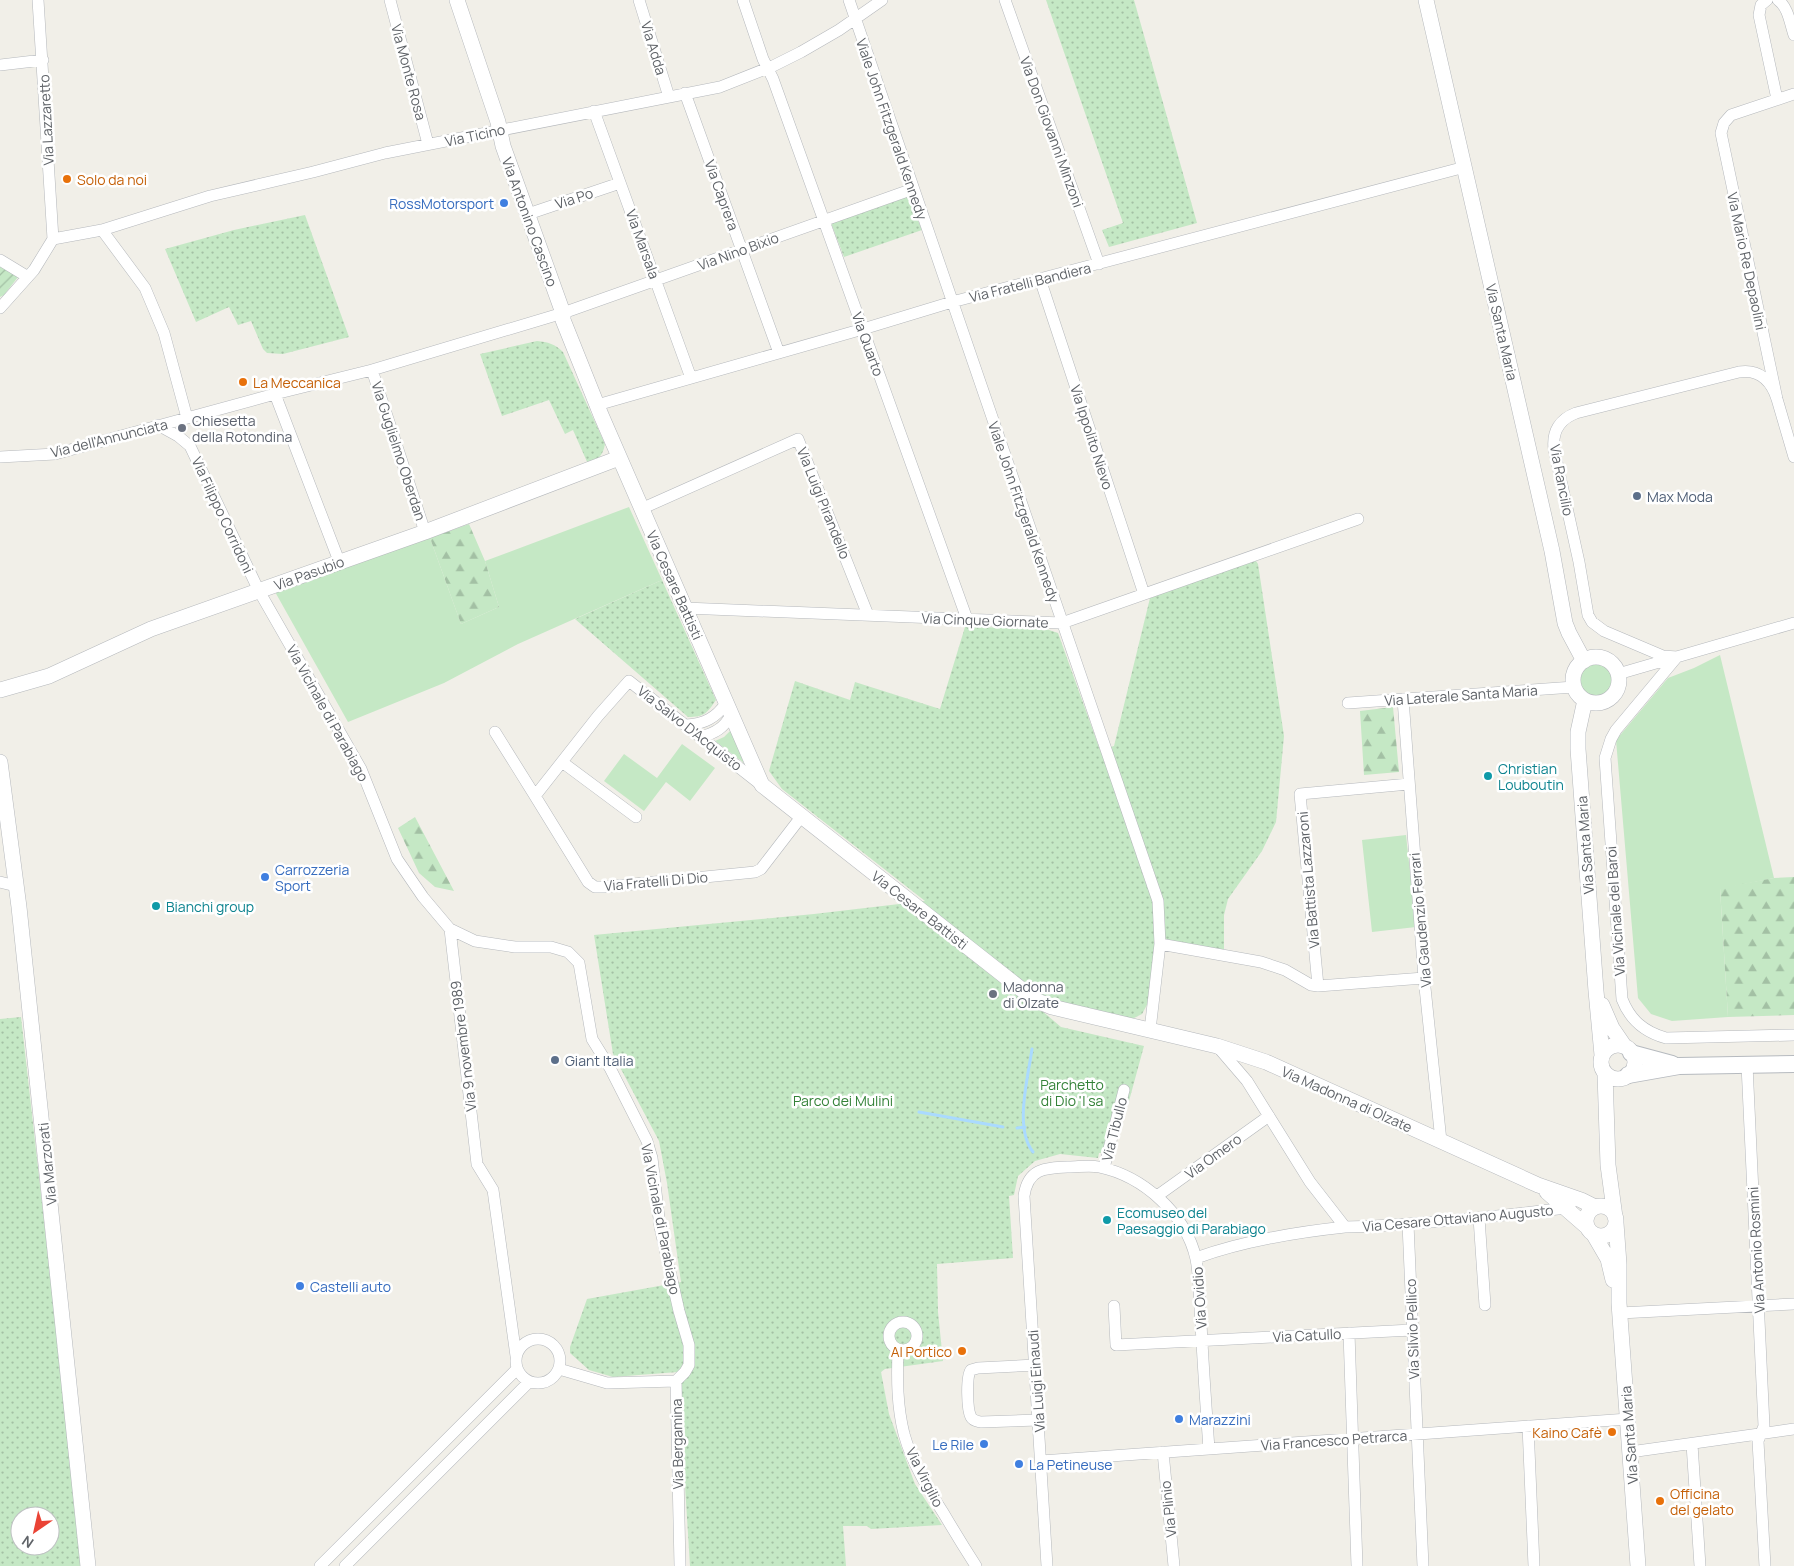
<svg xmlns="http://www.w3.org/2000/svg" width="1794" height="1566" font-family="Manrope,sans-serif">
<defs>
<pattern id="forest-firs" width="22" height="20" patternUnits="userSpaceOnUse" patternTransform="scale(1.25)"><rect width="22" height="20" fill="#c5e8c5"/><path d="M5 1l3.5 6h-7zM16 11l3.5 6h-7z" fill="#a3c0a4"/></pattern>
<pattern id="park-dots" width="8" height="8" patternUnits="userSpaceOnUse" patternTransform="scale(1.25)"><rect width="8" height="8" fill="#c5e8c5"/><path d="M2 2h.1M6 6h.1" fill="none" stroke="#a3c0a4" stroke-width="1.8" stroke-linecap="round"/></pattern>
<pattern id="garden-furrows" width="10" height="10" patternUnits="userSpaceOnUse" patternTransform="scale(1.25)"><rect width="10" height="10" fill="#c5e8c5"/><path d="M-1 1l2-2M0 10L10 0M9 11l2-2" fill="none" stroke="#a3c0a4"/></pattern>
</defs>
<rect width="100%" height="100%" fill="#f1efe8"/>
<path fill="#c5e8c5" d="M 629,507 L 662,580 L 518,644 L 444,683 L 348,722 L 274,590 L 430,538 L 461,624 L 499,607 L 485,561 Z
M 1720,655 L 1774,878 L 1720,889 L 1728,1017 L 1672,1021 L 1651,1014 L 1638,998 L 1616,740 L 1668,678 L 1694,668 Z
M1578 681a17 17 0 1 1 34 0a17 17 0 1 1-34 0Z
M 731,730 L 744,763 L 715,741 L 724,737 Z
M 682,744 L 715,768 L 690,801 L 666,782 L 644,811 L 604,781 L 624,754 L 657,778 Z
M 1406,835 L 1416,927 L 1372,932 L 1362,840 Z"/>
<path fill="url(#forest-firs)" d="M 469,524 L 485,561 L 499,607 L 461,624 L 430,538 Z
M 1393,707 L 1399,772 L 1364,775 L 1360,711 Z
M 415,817 L 454,891 L 435,887 L 419,873 L 398,828 Z
M 1794,877 L 1794,1015 L 1728,1017 L 1720,888 L 1774,878 Z"/>
<path fill="url(#park-dots)" fill-rule="evenodd" d="M 1046,0 L 1134,0 L 1197,223 L 1109,247 L 1102,230 L 1123,223 Z
M 908,196 L 922,230 L 844,257 L 831,223 Z
M 305,215 L 349,337 L 283,354 L 267,353 L 263,349 L 251,321 L 238,325 L 229,307 L 196,322 L 165,249 L 234,230 Z
M 537,341 C 548,342 555,344 563,352 L 605,444 C 603,456 598,459 588,464 L 573,430 L 565,434 L 549,400 L 502,416 L 480,354 Z
M 1256,561 L 1258,564 L 1284,736 L 1276,822 L 1262,851 L 1228,899 L 1224,915 L 1224,957 L 1155,948 L 1149,1001 L 1142,1014 L 1134,1018 L 1122,1020 L 1053,1002 L 980,958 L 1061,1027 L 1144,1046 L 1129,1101 L 1119,1097 L 1103,1153 L 1099,1153 L 1098,1158 L 1060,1154 L 1035,1161 L 1018,1176 L 1014,1195 L 1009,1196 L 1013,1258 L 937,1264 L 938,1312 L 943,1361 L 885,1369 L 881,1372 L 889,1414 L 915,1484 L 942,1525 L 871,1529 L 867,1526 L 843,1526 L 846,1566 L 690,1566 L 678,1372 L 613,1377 L 589,1370 L 570,1353 L 570,1347 L 587,1299 L 681,1282 L 667,1183 L 659,1141 L 613,1054 L 594,935 L 814,914 L 925,901 L 782,789 L 769,771 L 795,681 L 850,700 L 855,682 L 940,709 L 965,627 L 1043,628 L 1058,633 L 1100,750 L 1114,746 L 1150,598 L 1240,565 Z
M 662,580 L 716,700 C 707,713 705,717 688,717 L 575,619 Z
M 21,1017 L 83,1566 L 0,1566 L 0,1019 ZM 20,1516 L 50,1516 L 50,1546 L 20,1546 Z"/>
<path fill="url(#garden-furrows)" d="M 0,266 L 16,275 L 18,277 L 4,295 L 0,297 Z"/>
<g fill="none" stroke-linecap="round" stroke-linejoin="round">
<path stroke="#aadaff" stroke-width="3" d="M 1032,1049 C 1028,1078 1014,1128 1033,1152
M 919,1112 L 1003,1127
M 1017,1128 L 1025,1127"/>
<defs>
<path id="minor" d="M 38,0 L 53,239
M 390,0 L 428,144
M 639,0 L 669,97
M 743,0 L 763,59 L 773,79 L 967,619
M 849,0 L 1158,901 L 1160,944 L 1150,1030
M 1005,0 L 1099,264
M 1767,0 L 1761,5 L 1759,15 L 1777,99
M 1778,0 C 1788,7 1790,23 1794,35
M 0,65 L 43,60
M 685,93 L 779,353
M 1794,94 L 1731,115 L 1724,123 L 1721,133 L 1777,399 L 1794,457
M 594,111 L 691,378
M 528,214 L 620,183
M 102,230 L 145,288 L 164,333 L 187,418
M 53,239 L 102,230 L 210,196 L 313,172 L 385,153 L 720,87 L 773,66 L 801,52 L 839,30 L 882,0
M 0,260 L 28,277
M 1040,279 L 1144,594
M 0,308 L 34,270 L 53,239
M 372,370 L 425,532
M 275,394 L 339,561
M 597,405 L 863,329 L 952,302 L 1465,167
M 158,425 L 178,436 L 190,446 L 259,591 L 361,769 L 397,859 L 423,897 L 450,929 L 475,941 L 515,947 L 551,947 L 568,952 L 579,963 L 592,1039 L 610,1068 L 647,1141 L 652,1158 L 660,1227 L 679,1311 L 689,1345 L 689,1365 L 685,1372 L 676,1381
M 0,457 L 55,454 L 275,394 L 372,370 L 563,313 L 913,189
M 641,509 L 798,439 L 868,615
M 685,608 L 1062,623 L 1358,519
M 1677,657 L 1616,730 L 1611,739 L 1605,758 L 1622,999 C 1630,1020 1644,1032 1666,1038 L 1794,1035
M 1677,657 L 1663,656 L 1604,631 L 1592,622 L 1588,615 L 1579,562 L 1554,449 C 1552,431 1560,419 1576,413 L 1739,372 C 1759,369 1771,380 1777,399
M 1618,674 L 1794,623
M 1403,699 L 1424,978 L 1441,1141
M 1348,703 L 1574,687
M 686,725 C 704,724 716,718 726,703
M 495,732 L 535,796 L 598,716 L 629,681 L 760,784
M 701,737 C 715,733 724,728 731,715
M 562,762 L 636,817
M 535,796 L 588,882 L 595,887 L 604,887 L 755,872 L 761,869 L 801,817
M 0,882 L 16,886
M 450,929 L 477,1164 L 493,1190 L 516,1356
M 1160,944 L 1261,962 L 1285,970 L 1311,985 L 1318,986 L 1424,978
M 1318,986 L 1300,794 L 1409,784
M 1217,1046 L 1247,1081 L 1310,1182 L 1345,1227 C 1419,1225 1492,1217 1566,1208 L 1570,1206
M 1747,1065 L 1764,1426 L 1758,1441 L 1765,1566
M 1104,1168 L 1124,1090
M 1157,1196 L 1269,1116
M 1479,1218 L 1485,1305
M 1408,1224 L 1423,1566
M 1196,1258 C 1240,1242 1298,1232 1345,1227
M 1114,1306 L 1116,1345 L 1412,1330
M 1620,1313 L 1794,1304
M889 1336a14 14 0 1 1 28 0a14 14 0 1 1-28 0Z
M 1349,1333 L 1357,1566
M516 1361a22 22 0 1 1 44 0a22 22 0 1 1-44 0Z
M 898,1350 C 897,1379 897,1406 904,1434 C 912,1463 928,1489 944,1514 C 954,1531 965,1549 976,1566
M 1035,1365 L 978,1368 L 971,1370 C 966,1376 967,1410 971,1417 C 973,1421 977,1421 981,1422 L 1038,1420
M 559,1369 L 607,1383 L 676,1381 L 680,1566
M 1528,1426 L 1534,1566
M 1692,1444 L 1700,1566
M 1163,1452 L 1174,1566
M 1630,1452 L 1794,1429
M 1041,1461 L 1628,1419
M 320,1566 L 517,1369
M 345,1566 L 529,1382
M 1047,1566 L 1024,1196 C 1028,1168 1045,1168 1069,1167 C 1078,1167 1090,1165 1099,1167 C 1143,1176 1186,1214 1196,1259 C 1200,1280 1199,1302 1201,1323 C 1203,1365 1206,1407 1209,1449"/>
<path id="tertiary" d="M 457,0 L 498,122 L 503,146 L 563,313 L 563,320 L 601,415 L 762,785 L 1035,1000 L 1052,1007 L 1217,1046 L 1266,1062 L 1538,1185 L 1581,1200 L 1595,1207
M 1426,0 L 1552,551 L 1565,623 L 1569,633 L 1584,661
M1573 680a23 23 0 1 1 46 0a23 23 0 1 1-46 0Z
M 0,690 L 49,676 L 151,629 L 425,532 L 619,458
M 1585,700 L 1578,732 L 1578,749 L 1596,991 L 1602,1055
M 0,762 L 19,907 L 88,1566
M 1602,1005 L 1612,1028 L 1625,1047
M1601 1062a17 17 0 1 1 34 0a17 17 0 1 1-34 0Z
M 1605,1073 L 1608,1165 L 1615,1217
M 1547,1192 L 1586,1226
M1586 1221a15 15 0 1 1 30 0a15 15 0 1 1-30 0Z
M 1616,1223 L 1619,1264 L 1619,1303 L 1638,1566
M 1594,1235 L 1608,1259 L 1613,1280"/>
<path id="secondary" d="M 1631,1053 L 1672,1064
M 1628,1075 L 1679,1066 L 1794,1064"/>
</defs>
<use href="#minor" stroke="#b5b8bc" stroke-width="12"/>
<use href="#tertiary" stroke="#b5b8bc" stroke-width="16"/>
<use href="#secondary" stroke="#b6babf" stroke-width="18"/>
<use href="#minor" stroke="#fff" stroke-width="11"/>
<use href="#tertiary" stroke="#fff" stroke-width="15"/>
<use href="#secondary" stroke="#fff" stroke-width="16"/>
</g>
<g fill="#e8710a" stroke="#fff" stroke-width="2">
<circle cx="67" cy="179" r="5"/>
<circle cx="243" cy="382" r="5"/>
<circle cx="962" cy="1351" r="5"/>
<circle cx="1612" cy="1432" r="5"/>
<circle cx="1660" cy="1501" r="5"/>
</g>
<g fill="#3f7fe0" stroke="#fff" stroke-width="2">
<circle cx="504" cy="203" r="5"/>
<circle cx="265" cy="877" r="5"/>
<circle cx="300" cy="1286" r="5"/>
<circle cx="1179" cy="1419" r="5"/>
<circle cx="984" cy="1444" r="5"/>
<circle cx="1019" cy="1464" r="5"/>
</g>
<g fill="#6b7280" stroke="#fff" stroke-width="2">
<circle cx="182" cy="428" r="5"/>
<circle cx="993" cy="994" r="5"/>
</g>
<g fill="#5c6f8a" stroke="#fff" stroke-width="2">
<circle cx="1637" cy="496" r="5"/>
<circle cx="555" cy="1060" r="5"/>
</g>
<g fill="#0f9aa8" stroke="#fff" stroke-width="2">
<circle cx="1488" cy="776" r="5"/>
<circle cx="156" cy="906" r="5"/>
<circle cx="1107" cy="1220" r="5"/>
</g>
<g text-anchor="middle" dominant-baseline="central" stroke-width="5" stroke-linejoin="round" paint-order="stroke">
<g font-size="14" fill="#5f6368" stroke="#fff">
<text transform="translate(654 48) rotate(73)">Via Adda</text>
<text transform="translate(409 72) rotate(75)">Via Monte Rosa</text>
<text transform="translate(46 120) rotate(-93)">Via Lazzaretto</text>
<text transform="translate(892 129) rotate(71)">Viale John Fitzgerald Kennedy</text>
<text transform="translate(1052 132) rotate(70)">Via Don Giovanni Minzoni</text>
<text transform="translate(475 135) rotate(-12)">Via Ticino</text>
<text transform="translate(722 195) rotate(70)">Via Caprera</text>
<text transform="translate(574 198) rotate(-18)">Via Po</text>
<text transform="translate(530 222) rotate(70)">Via Antonino Cascino</text>
<text transform="translate(643 244) rotate(70)">Via Marsala</text>
<text transform="translate(738 251) rotate(-20)">Via Nino Bixio</text>
<text transform="translate(1747 261) rotate(78)">Via Mario Re Depaolini</text>
<text transform="translate(1030 282) rotate(-14)">Via Fratelli Bandiera</text>
<text transform="translate(1502 332) rotate(77)">Via Santa Maria</text>
<text transform="translate(868 344) rotate(70)">Via Quarto</text>
<text transform="translate(1092 437) rotate(72)">Via Ippolito Nievo</text>
<text transform="translate(109 438) rotate(-14)">Via dell'Annunciata</text>
<text transform="translate(399 451) rotate(72)">Via Guglielmo Oberdan</text>
<text transform="translate(1562 480) rotate(79)">Via Rancilio</text>
<text transform="translate(824 503) rotate(68)">Via Luigi Pirandello</text>
<text transform="translate(1024 512) rotate(71)">Viale John Fitzgerald Kennedy</text>
<text transform="translate(223 515) rotate(65)">Via Filippo Corridoni</text>
<text transform="translate(309 573) rotate(-20)">Via Pasubio</text>
<text transform="translate(675 585) rotate(66)">Via Cesare Battisti</text>
<text transform="translate(985 620) rotate(2)">Via Cinque Giornate</text>
<text transform="translate(1461 695) rotate(-4)">Via Laterale Santa Maria</text>
<text transform="translate(328 713) rotate(61)">Via Vicinale di Parabiago</text>
<text transform="translate(690 728) rotate(38)">Via Salvo D'Acquisto</text>
<text transform="translate(1585 845) rotate(-94)">Via Santa Maria</text>
<text transform="translate(1308 880) rotate(-95)">Via Battista Lazzaroni</text>
<text transform="translate(656 881) rotate(-5)">Via Fratelli Di Dio</text>
<text transform="translate(920 910) rotate(38)">Via Cesare Battisti</text>
<text transform="translate(1615 911) rotate(-94)">Via Vicinale del Baroi</text>
<text transform="translate(1420 920) rotate(-95)">Via Gaudenzio Ferrari</text>
<text transform="translate(463 1046) rotate(-97)">Via 9 novembre 1989</text>
<text transform="translate(1347 1099) rotate(24)">Via Madonna di Olzate</text>
<text transform="translate(1114 1129) rotate(-76)">Via Tibullo</text>
<text transform="translate(1213 1156) rotate(-36)">Via Omero</text>
<text transform="translate(47 1164) rotate(-96)">Via Marzorati</text>
<text transform="translate(1458 1218) rotate(-5)">Via Cesare Ottaviano Augusto</text>
<text transform="translate(661 1219) rotate(79)">Via Vicinale di Parabiago</text>
<text transform="translate(1756 1250) rotate(-93)">Via Antonio Rosmini</text>
<text transform="translate(1199 1298) rotate(-94)">Via Ovidio</text>
<text transform="translate(1412 1329) rotate(-92)">Via Silvio Pellico</text>
<text transform="translate(1307 1335) rotate(-3)">Via Catullo</text>
<text transform="translate(1036 1381) rotate(-94)">Via Luigi Einaudi</text>
<text transform="translate(1629 1435) rotate(-94)">Via Santa Maria</text>
<text transform="translate(1334 1440) rotate(-4)">Via Francesco Petrarca</text>
<text transform="translate(677 1444) rotate(-91)">Via Bergamina</text>
<text transform="translate(925 1477) rotate(63)">Via Virgilio</text>
<text transform="translate(1168 1509) rotate(-96)">Via Plinio</text>
</g>
<g font-size="14" fill="#c56008" stroke="#fff" text-anchor="start">
<text x="77" y="179">Solo da noi</text>
<text x="253" y="382">La Meccanica</text>
<text x="952" y="1351" text-anchor="end">Al Portico</text>
<text x="1602" y="1432" text-anchor="end">Kaino Cafè</text>
<text x="1670" y="1493">Officina<tspan x="1670" dy="16">del gelato</tspan></text>
</g>
<g font-size="14" fill="#366cbe" stroke="#fff" text-anchor="start">
<text x="494" y="203" text-anchor="end">RossMotorsport</text>
<text x="275" y="869">Carrozzeria<tspan x="275" dy="16">Sport</tspan></text>
<text x="310" y="1286">Castelli auto</text>
<text x="1189" y="1419">Marazzini</text>
<text x="974" y="1444" text-anchor="end">Le Rile</text>
<text x="1029" y="1464">La Petineuse</text>
</g>
<g font-size="14" fill="#5b616d" stroke="#fff" text-anchor="start">
<text x="192" y="420">Chiesetta<tspan x="192" dy="16">della Rotondina</tspan></text>
<text x="1003" y="986">Madonna<tspan x="1003" dy="16">di Olzate</tspan></text>
</g>
<g font-size="14" fill="#4e5e75" stroke="#fff" text-anchor="start">
<text x="1647" y="496">Max Moda</text>
<text x="565" y="1060">Giant Italia</text>
</g>
<g font-size="14" fill="#0d838f" stroke="#fff" text-anchor="start">
<text x="1498" y="768">Christian<tspan x="1498" dy="16">Louboutin</tspan></text>
<text x="166" y="906">Bianchi group</text>
<text x="1117" y="1212">Ecomuseo del<tspan x="1117" dy="16">Paesaggio di Parabiago</tspan></text>
</g>
<g font-size="14" fill="#348238" stroke="#fff">
<text x="1072" y="1084">Parchetto<tspan x="1072" dy="16">di Dio 'l sa</tspan></text>
<text x="843" y="1100">Parco dei Mulini</text>
</g>
</g>
<g transform="translate(35 1531) rotate(214)"><circle r="24" fill="#ffffff" stroke="#bfc1c3"/>
<path d="M0-4L9 19L0 12L-9 19Z" fill="#ea4335"/>
<text y="-8" font-size="14" font-weight="bold" text-anchor="middle" fill="#5f6368">N</text>
</g>
</svg>
